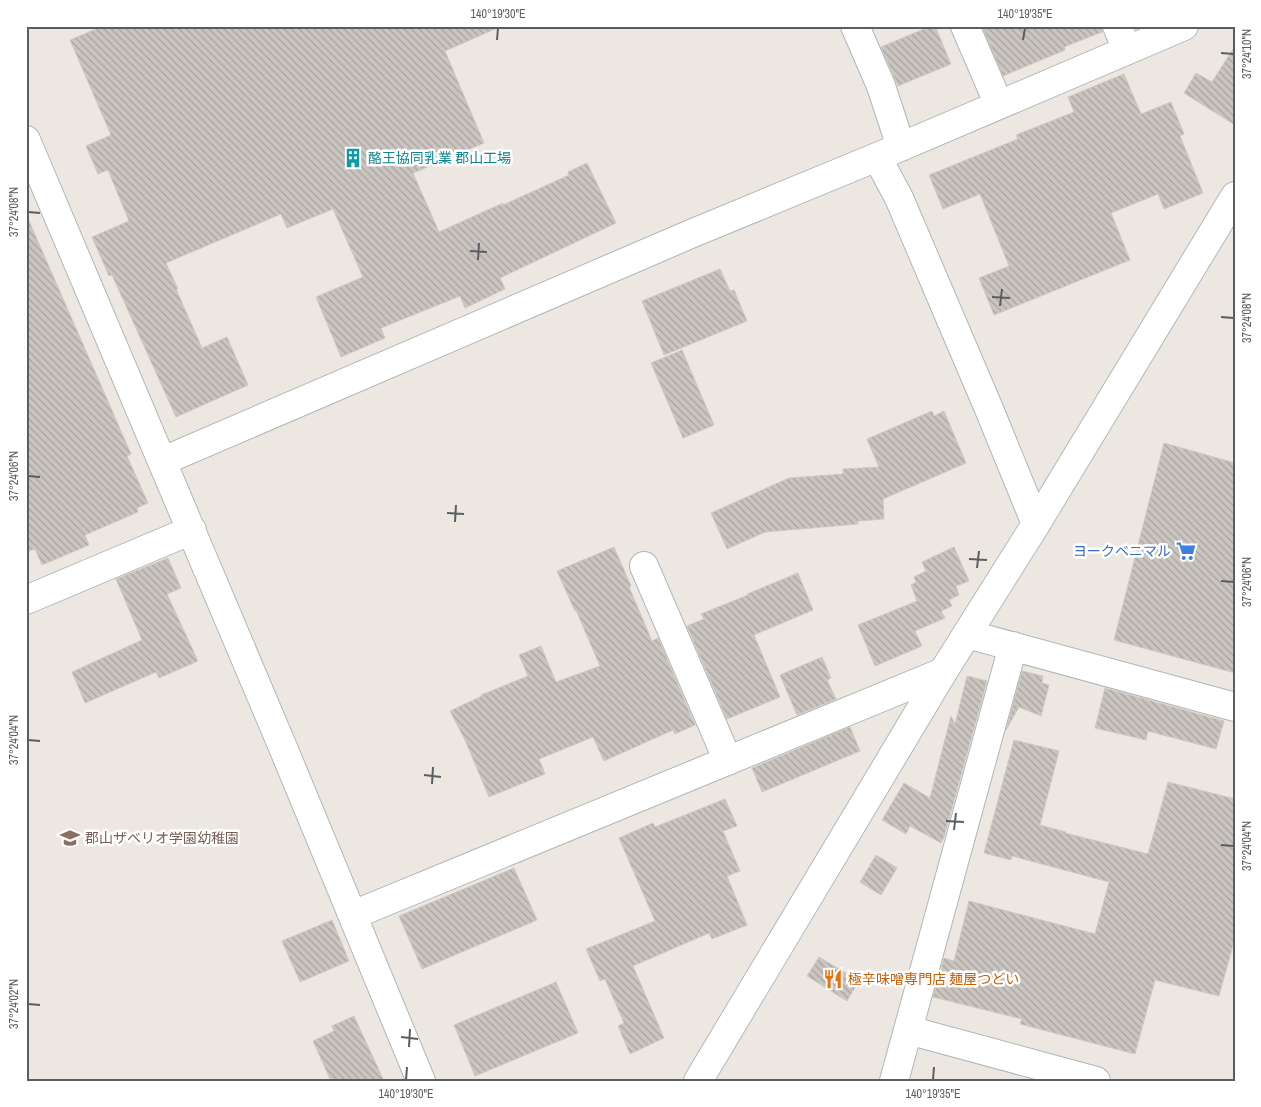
<svg xmlns="http://www.w3.org/2000/svg" width="1261" height="1107" font-family="'Archivo Narrow','Noto Sans JP',sans-serif">
<defs>
<pattern id="building-back-hatch" width="6" height="6" patternUnits="userSpaceOnUse" patternTransform="scale(1.25)"><rect width="6" height="6" fill="#cac5c0"/><path d="M-1 5l2 2M0 0l6 6M5-1l2 2" fill="none" stroke="#a7a39f"/></pattern>
</defs>
<rect width="100%" height="100%" fill="#ece8e1"/>
<path fill="url(#building-back-hatch)" stroke="#d0c9c0" d="M 103,26 L 502,26 L 445,51 L 484,143 L 413,173 L 439,232 L 503,203 L 503,205 L 569,175 L 568,172 L 587,163 L 616,223 L 500,278 L 505,289 L 465,308 L 460,296 L 381,328 L 385,338 L 341,357 L 316,297 L 363,277 L 333,209 L 287,228 L 281,214 L 166,263 L 178,289 L 176,289 L 202,348 L 227,337 L 248,385 L 176,417 L 112,275 L 109,276 L 92,237 L 129,221 L 108,170 L 98,174 L 86,146 L 111,135 L 70,40 Z
M 931,26 L 935,26 L 951,64 L 898,86 L 881,47 Z
M 982,26 L 1102,26 L 1102,32 L 1064,47 L 1065,50 L 1003,76 Z
M 1235,46 L 1235,125 L 1184,93 L 1196,73 L 1212,82 Z
M 1124,74 L 1141,114 L 1171,102 L 1184,134 L 1180,136 L 1203,193 L 1164,209 L 1158,194 L 1111,213 L 1130,260 L 994,315 L 979,278 L 1009,266 L 980,194 L 943,209 L 929,175 L 1018,139 L 1016,135 L 1074,112 L 1068,97 Z
M 26,214 L 131,454 L 127,456 L 148,503 L 137,508 L 138,512 L 85,535 L 89,545 L 42,565 L 35,549 L 26,552 Z
M 720,269 L 730,291 L 734,290 L 747,321 L 664,355 L 642,301 Z
M 682,350 L 714,425 L 683,438 L 651,363 Z
M 932,411 L 934,416 L 944,411 L 966,463 L 883,499 L 884,519 L 858,521 L 858,524 L 765,532 L 727,549 L 711,513 L 789,478 L 843,474 L 843,469 L 879,467 L 867,439 Z
M 1164,443 L 1235,463 L 1235,673 L 1114,640 Z
M 614,547 L 631,586 L 629,587 L 652,641 L 658,638 L 695,725 L 675,734 L 673,730 L 604,761 L 593,737 L 539,759 L 545,774 L 489,797 L 465,740 L 450,711 L 482,696 L 481,695 L 528,676 L 519,655 L 541,646 L 556,682 L 600,666 L 576,610 L 575,611 L 557,571 Z
M 954,547 L 969,581 L 956,586 L 959,595 L 949,600 L 952,606 L 941,611 L 945,618 L 915,631 L 922,646 L 875,666 L 858,625 L 917,601 L 911,585 L 916,582 L 914,577 L 926,571 L 922,562 Z
M 168,558 L 181,588 L 167,594 L 198,661 L 159,678 L 156,672 L 85,703 L 72,672 L 142,640 L 116,579 Z
M 798,573 L 813,610 L 754,635 L 780,697 L 727,719 L 687,626 L 704,619 L 701,614 L 748,595 L 747,594 Z
M 822,657 L 831,678 L 827,680 L 836,699 L 797,715 L 780,675 Z
M 1022,671 L 1043,676 L 1042,683 L 1049,685 L 1041,716 L 1019,707 L 1006,730 Z
M 967,676 L 987,681 L 944,837 L 941,843 L 910,826 L 906,834 L 882,820 L 904,783 L 930,798 L 951,716 L 955,724 Z
M 1105,688 L 1224,721 L 1216,749 L 1148,731 L 1146,740 L 1095,728 Z
M 850,727 L 860,751 L 762,792 L 752,768 Z
M 1014,740 L 1059,751 L 1040,825 L 1066,832 L 1065,833 L 1148,854 L 1168,782 L 1235,799 L 1235,938 L 1219,996 L 1155,980 L 1135,1054 L 1020,1024 L 1022,1019 L 933,997 L 944,958 L 954,961 L 969,901 L 1095,934 L 1109,882 L 1012,856 L 1011,860 L 984,853 Z
M 725,799 L 737,826 L 723,831 L 740,871 L 727,876 L 747,925 L 712,939 L 709,933 L 633,966 L 664,1038 L 630,1054 L 618,1026 L 624,1023 L 605,979 L 600,981 L 586,949 L 655,921 L 619,838 L 653,823 L 655,827 Z
M 876,855 L 897,868 L 881,895 L 860,882 Z
M 514,868 L 537,920 L 422,969 L 399,916 Z
M 332,920 L 349,961 L 300,982 L 282,941 Z
M 819,957 L 859,981 L 847,1001 L 807,976 Z
M 556,982 L 578,1033 L 475,1076 L 454,1025 Z
M 354,1016 L 384,1081 L 331,1081 L 313,1041 L 334,1031 L 332,1026 Z"/>
<g fill="none" stroke-linecap="round" stroke-linejoin="round">
<defs>
<path id="street" d="M 855,26 L 881,86 L 901,147
M 965,26 L 999,105
M 1117,26 L 1127,50
M 26,140 L 284,750 L 421,1081
M 877,157 L 899,198 L 989,409 L 1036,524
M 163,461 L 693,233 L 877,157 L 1184,26
M 644,566 L 728,761
M 26,600 L 192,530
M 967,634 L 1235,707
M 353,915 L 943,672
M 908,1030 L 1096,1081
M 894,1081 L 1013,646"/>
<path id="secondary" d="M 698,1081 L 943,672 L 1036,524 L 1235,196"/>
</defs>
<use href="#street" stroke="#b2b5b8" stroke-width="30"/>
<use href="#secondary" stroke="#b3b7bb" stroke-width="30"/>
<use href="#street" stroke="#fff" stroke-width="28"/>
<use href="#secondary" stroke="#fff" stroke-width="28"/>
</g>
<path fill="none" stroke="#5a5e62" stroke-width="2" d="M 497,40 L 498,28M 1023,40 L 1025,28M 1221,53 L 1234,54M 28,212 L 40,213M 470,251 L 487,252M 478,260 L 479,243M 992,297 L 1010,298M 1000,306 L 1002,289M 1221,317 L 1234,318M 28,476 L 40,477M 447,513 L 464,514M 455,522 L 456,505M 969,559 L 987,560M 977,568 L 979,551M 1221,581 L 1234,582M 28,740 L 40,741M 424,775 L 441,777M 432,784 L 433,767M 946,821 L 964,822M 954,830 L 956,813M 1221,845 L 1234,846M 28,1004 L 40,1005M 401,1037 L 418,1039M 409,1047 L 410,1029M 406,1080 L 407,1067M 933,1080 L 934,1067"/>
<defs>
<symbol id="building-bare" viewBox="-9 -9 18 18"><path d="M-4-6H4V6H1V3H-1V6H-4ZM-2.5-4.3h1.7v1.8h-1.7ZM.8-4.3h1.7v1.8H.8ZM-2.5-1h1.7V.8h-1.7ZM.8-1h1.7V.8H.8Z" fill="#0f9aa8" stroke="#fff" stroke-width="2.5" paint-order="stroke"/></symbol>
<symbol id="supermarket-bare" viewBox="-9 -9 18 18"><path d="M-6-5.5h2.5l.6 2H6L4.5 2H-2.5L-4.4-4H-6ZM-1.5 3.2a1.3 1.3 0 1 0 .1 0ZM3 3.2a1.3 1.3 0 1 0 .1 0Z" fill="#3f7fe0" stroke="#fff" stroke-width="2.5" paint-order="stroke"/></symbol>
<symbol id="school-bare" viewBox="-9 -9 18 18"><path d="M0-5L7-2L0 1L-7-2ZM-4 1L0 2.5L4 1V4Q0 6-4 4Z" fill="#8d6e63" stroke="#fff" stroke-width="2.5" paint-order="stroke"/></symbol>
<symbol id="restaurant-bare" viewBox="-9 -9 18 18"><path d="M-5-6h1v4h1v-4h1v4h1v-4h1v5L-1.5 .5V6h-2V.5L-5-1ZM5-6V6H3V1.5H1.5Q1.5-4 5-6Z" fill="#e8710a" stroke="#fff" stroke-width="2.5" paint-order="stroke"/></symbol>
</defs>
<g fill-rule="evenodd">
<use href="#building-bare" x="339" y="144" width="28" height="28"/>
<use href="#supermarket-bare" x="1172" y="537" width="28" height="28"/>
<use href="#school-bare" x="56" y="824" width="28" height="28"/>
<use href="#restaurant-bare" x="819" y="965" width="28" height="28"/>
</g>
<g text-anchor="middle" dominant-baseline="central" stroke-width="5" stroke-linejoin="round" paint-order="stroke">
<g font-size="14" fill="#0d838f" stroke="#fff" text-anchor="start">
<text x="368" y="158">酪王協同乳業 郡山工場</text>
</g>
<g font-size="14" fill="#366cbe" stroke="#fff" text-anchor="end">
<text x="1171" y="551">ヨークベニマル</text>
</g>
<g font-size="14" fill="#785e54" stroke="#fff" text-anchor="start">
<text x="85" y="838">郡山ザベリオ学園幼稚園</text>
</g>
<g font-size="14" fill="#c56008" stroke="#fff" text-anchor="start">
<text x="848" y="979">極辛味噌専門店 麺屋つどい</text>
</g>
</g>
<rect width="1261" height="1107" fill="none" stroke="#ffffff" stroke-width="55"/>
<rect x="28" y="28" width="1206" height="1052" fill="none" stroke="#5a5e62" stroke-width="2"/>
<g font-size="12" text-anchor="middle" fill="#5a5e62">
<text x="498" y="18">140°19'30"E</text>
<text x="1025" y="18">140°19'35"E</text>
<text transform="translate(1247 54) rotate(-90)" y="4">37°24'10"N</text>
<text transform="translate(14 212) rotate(-90)" y="4">37°24'08"N</text>
<text transform="translate(1247 318) rotate(-90)" y="4">37°24'08"N</text>
<text transform="translate(14 476) rotate(-90)" y="4">37°24'06"N</text>
<text transform="translate(1247 582) rotate(-90)" y="4">37°24'06"N</text>
<text transform="translate(14 740) rotate(-90)" y="4">37°24'04"N</text>
<text transform="translate(1247 846) rotate(-90)" y="4">37°24'04"N</text>
<text transform="translate(14 1004) rotate(-90)" y="4">37°24'02"N</text>
<text x="406" y="1098">140°19'30"E</text>
<text x="933" y="1098">140°19'35"E</text>
</g>
</svg>
